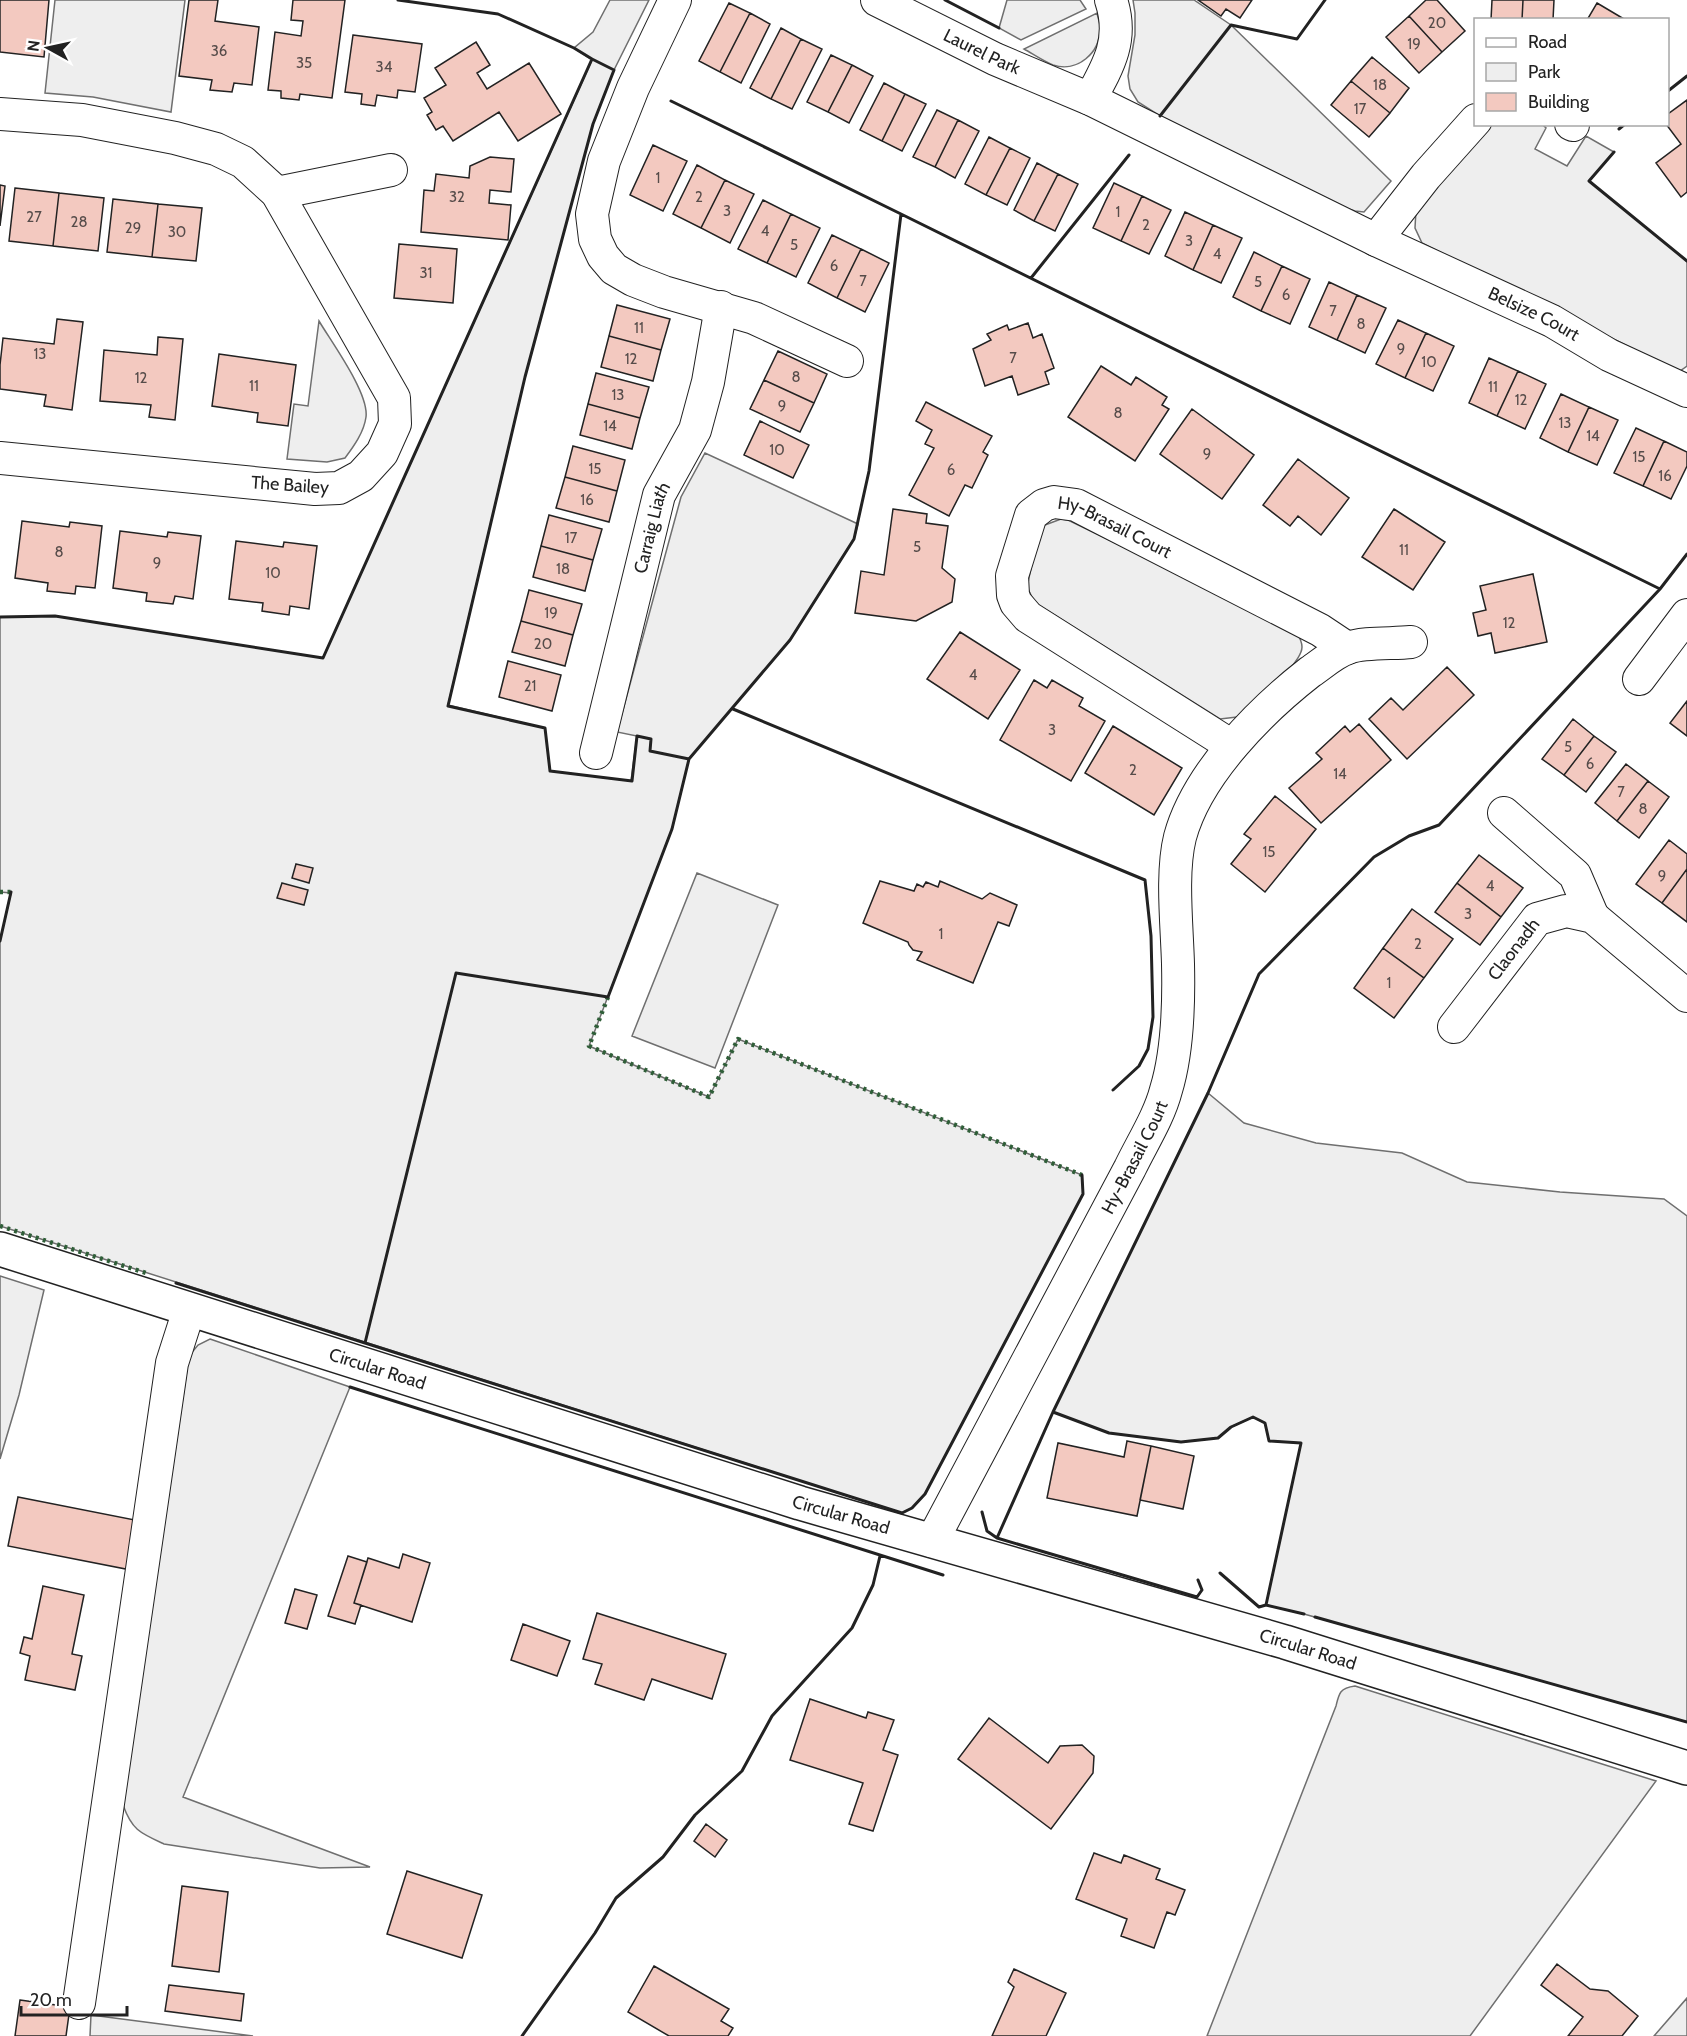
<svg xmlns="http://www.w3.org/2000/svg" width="1687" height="2036" font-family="Cabin,sans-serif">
<rect width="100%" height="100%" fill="#fff"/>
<path fill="#eee" stroke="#6f6f6f" stroke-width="1.5" d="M 55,0 L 185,0 L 171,112 L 93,97 L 45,93 Z
M 610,0 L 649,0 L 614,70 L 593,124 L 525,377 L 448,705 L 545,728 L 550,771 L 631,781 L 637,736 L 617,732 L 681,497 L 705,453 L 858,524 L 854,539 L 790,640 L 689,759 L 672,829 L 589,1046 L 709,1097 L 738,1039 L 1082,1175 L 1083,1194 L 925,1494 L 912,1508 L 902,1513 L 0,1226 L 0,941 L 11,893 L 0,892 L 0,617 L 55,616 L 323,658 L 592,60 L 574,48 L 593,32 Z
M 1007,0 L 1080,0 L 1086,9 L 1021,40 L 999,28 Z
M 1133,0 L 1194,0 L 1231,25 L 1391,181 L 1364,212 L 1355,211 L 1332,204 L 1291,181 L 1160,116 L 1138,102 L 1130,89 L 1128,76 L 1135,35 L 1135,13 Z
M 1097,13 C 1098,18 1100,23 1100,27 C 1101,53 1077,73 1053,65 C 1043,61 1033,54 1024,49 Z
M 1489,125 L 1543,125 L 1546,128 L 1535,149 L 1567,166 L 1586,136 L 1614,152 L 1589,181 L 1687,261 L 1687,366 L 1680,371 L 1673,369 L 1422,243 L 1415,228 L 1416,210 Z
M 319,321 C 332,343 369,393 366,417 C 364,432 354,446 345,458 L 327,462 L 287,459 L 294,404 L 308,406 Z
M 1061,519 L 1068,520 L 1295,630 C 1298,635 1302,640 1302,647 C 1302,664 1257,700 1243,713 L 1237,717 L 1220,719 L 1035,603 L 1027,587 L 1039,531 L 1045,525 Z
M 697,873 L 778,905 L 715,1068 L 632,1036 Z
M 1208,1093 L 1244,1123 L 1316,1143 L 1402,1153 L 1467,1182 L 1560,1192 L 1664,1199 L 1687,1216 L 1687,1722 L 1304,1614 L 1266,1605 L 1301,1443 L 1269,1441 L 1265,1423 L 1253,1417 L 1231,1427 L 1218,1438 L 1181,1442 L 1109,1433 L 1053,1412 Z
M 0,1276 L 44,1290 L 19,1395 L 0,1459 Z
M 210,1339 L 350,1387 L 183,1797 L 370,1867 L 320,1868 L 164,1844 C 140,1833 132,1830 123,1805 L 189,1356 L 198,1345 Z
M 1355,1686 L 1656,1781 L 1470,2036 L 1207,2036 L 1336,1706 C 1339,1693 1340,1688 1355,1686 Z
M 1687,1998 L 1687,2036 L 1654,2036 Z
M 91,2015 L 253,2036 L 90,2036 Z"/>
<path fill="#f3c9c0" stroke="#222" stroke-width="1.5" d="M 0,0 L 49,0 L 44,57 L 0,52 Z
M 189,0 L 218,0 L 215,21 L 259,27 L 252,85 L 234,83 L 232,92 L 210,90 L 212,80 L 179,76 Z
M 293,0 L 345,0 L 332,98 L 300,94 L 299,100 L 281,98 L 281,91 L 268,90 L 275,32 L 301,36 L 303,21 L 291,20 Z
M 1198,0 L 1252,0 L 1240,18 L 1226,9 L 1221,16 Z
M 1426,0 L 1437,0 L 1465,31 L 1442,52 L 1409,16 Z
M 1492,0 L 1523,0 L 1522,20 L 1491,20 Z
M 1523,0 L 1554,0 L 1553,20 L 1522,20 Z
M 729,3 L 750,13 L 720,72 L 699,61 Z
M 1597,3 L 1624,19 L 1624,20 L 1587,20 Z
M 750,13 L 770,24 L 741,83 L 720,72 Z
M 1409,16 L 1442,52 L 1419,73 L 1386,37 Z
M 781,28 L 801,39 L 771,99 L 750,88 Z
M 353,35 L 422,44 L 415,92 L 398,90 L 397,98 L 377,95 L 375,106 L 361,104 L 362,94 L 345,92 Z
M 801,39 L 822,49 L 792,109 L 771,99 Z
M 476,42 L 490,65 L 477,73 L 487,89 L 529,63 L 561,114 L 518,141 L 499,112 L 453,141 L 443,126 L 436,130 L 427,115 L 432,112 L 424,98 L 446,85 L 435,68 Z
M 831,55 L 852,65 L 828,112 L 807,102 Z
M 1372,57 L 1409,88 L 1390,113 L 1351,81 Z
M 852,65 L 873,76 L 849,123 L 828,112 Z
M 1351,81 L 1390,113 L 1369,137 L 1331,105 Z
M 884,83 L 905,94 L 882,141 L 860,130 Z
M 905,94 L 926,104 L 902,151 L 882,141 Z
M 1687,100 L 1687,192 L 1681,197 L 1656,163 L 1681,144 L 1666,124 L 1668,114 Z
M 937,110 L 958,120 L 935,167 L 913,157 Z
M 958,120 L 979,131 L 955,178 L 935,167 Z
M 989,137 L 1010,148 L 986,195 L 965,184 Z
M 653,145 L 687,161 L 663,211 L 630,195 Z
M 1010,148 L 1030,158 L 1007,205 L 986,195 Z
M 490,157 L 514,159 L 511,192 L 490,190 L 489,203 L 511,205 L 508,240 L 421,232 L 424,190 L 434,191 L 436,174 L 469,178 L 470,166 Z
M 1037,163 L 1058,174 L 1034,221 L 1014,210 Z
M 697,165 L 725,180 L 701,228 L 673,214 Z
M 1058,174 L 1078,184 L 1055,231 L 1034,221 Z
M 725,180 L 754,194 L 730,243 L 701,228 Z
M 1114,183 L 1142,196 L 1121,241 L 1093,228 Z
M 0,185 L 5,186 L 0,226 Z
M 15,188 L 59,193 L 53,246 L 9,241 Z
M 59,193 L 104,198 L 98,251 L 53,246 Z
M 1142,196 L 1171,210 L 1149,254 L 1121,241 Z
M 113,199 L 158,204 L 152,257 L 107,252 Z
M 763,200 L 791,214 L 767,263 L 738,249 Z
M 158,204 L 202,208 L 196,261 L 152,257 Z
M 1185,212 L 1213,225 L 1193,270 L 1165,256 Z
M 791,214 L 820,228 L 796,277 L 767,263 Z
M 1213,225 L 1242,238 L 1221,283 L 1193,270 Z
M 832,235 L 861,249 L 837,298 L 808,283 Z
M 399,244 L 457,249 L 453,303 L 394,298 Z
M 861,249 L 889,263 L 865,312 L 837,298 Z
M 1254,252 L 1282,266 L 1261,311 L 1233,297 Z
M 1282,266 L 1310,279 L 1290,324 L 1261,311 Z
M 1329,282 L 1357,295 L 1337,340 L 1309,327 Z
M 1357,295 L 1386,308 L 1365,353 L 1337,340 Z
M 617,305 L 670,319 L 661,350 L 609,336 Z
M 57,319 L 83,322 L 72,410 L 44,406 L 46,395 L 0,389 L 0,365 L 3,338 L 54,344 Z
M 1398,320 L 1426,333 L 1405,378 L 1376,364 Z
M 1028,323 L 1033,338 L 1042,334 L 1054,368 L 1045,372 L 1049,384 L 1018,395 L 1012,376 L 985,386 L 973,349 L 991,340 L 987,334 L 1007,325 L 1009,330 Z
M 1426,333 L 1454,346 L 1433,391 L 1405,378 Z
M 609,336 L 661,350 L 653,381 L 601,367 Z
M 158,337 L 183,339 L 175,420 L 149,417 L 151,405 L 100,401 L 104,350 L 157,355 Z
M 778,351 L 827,374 L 814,403 L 764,380 Z
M 219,354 L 296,365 L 288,426 L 257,422 L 258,413 L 212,406 Z
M 1489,358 L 1518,371 L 1497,416 L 1469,403 Z
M 1101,366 L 1131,385 L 1136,377 L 1167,397 L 1162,405 L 1169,409 L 1135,461 L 1068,417 Z
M 1518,371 L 1546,384 L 1525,429 L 1497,416 Z
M 596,373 L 649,387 L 640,418 L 588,404 Z
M 764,380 L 814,403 L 800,432 L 750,409 Z
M 1561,394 L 1589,407 L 1568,452 L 1540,438 Z
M 926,402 L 992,436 L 983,452 L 988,455 L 972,488 L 965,485 L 949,516 L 909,495 L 934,448 L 925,444 L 932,430 L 916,421 Z
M 588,404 L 640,418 L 632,449 L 580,435 Z
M 1589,407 L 1618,420 L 1597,465 L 1568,452 Z
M 1192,409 L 1254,455 L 1222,499 L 1160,454 Z
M 760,421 L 809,445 L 793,478 L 744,455 Z
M 1636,428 L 1664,441 L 1643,486 L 1614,473 Z
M 1664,441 L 1687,452 L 1687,466 L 1671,499 L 1643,486 Z
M 573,446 L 625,460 L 617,491 L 565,477 Z
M 1298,459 L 1349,498 L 1321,535 L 1298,516 L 1290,526 L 1263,505 Z
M 565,477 L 617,491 L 609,522 L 556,508 Z
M 893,509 L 927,514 L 926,523 L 948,526 L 942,568 L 955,579 L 952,602 L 916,621 L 855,613 L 861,571 L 884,575 Z
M 1394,509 L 1445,542 L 1413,590 L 1362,557 Z
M 549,515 L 602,529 L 593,560 L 541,546 Z
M 22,521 L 69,527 L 70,522 L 102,526 L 95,588 L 76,586 L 75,594 L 47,591 L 48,583 L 15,578 Z
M 120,531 L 167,537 L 168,532 L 201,536 L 193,599 L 175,596 L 173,604 L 146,601 L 147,593 L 113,588 Z
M 236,541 L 283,547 L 284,542 L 317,546 L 309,609 L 290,606 L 289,615 L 262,611 L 263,603 L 229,599 Z
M 541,546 L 593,560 L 585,591 L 533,577 Z
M 1533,574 L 1547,642 L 1495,653 L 1491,633 L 1478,636 L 1473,613 L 1486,610 L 1480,586 Z
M 529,590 L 582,604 L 573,635 L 521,621 Z
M 521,621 L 573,635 L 565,666 L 512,652 Z
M 960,632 L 1020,670 L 988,719 L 927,679 Z
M 508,661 L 561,675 L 552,711 L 499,697 Z
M 1447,667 L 1474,695 L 1407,759 L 1369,719 L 1391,698 L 1403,710 Z
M 1034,680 L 1047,688 L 1052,680 L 1083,698 L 1079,706 L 1105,721 L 1071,781 L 1000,740 Z
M 1687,701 L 1687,736 L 1670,723 Z
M 1573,719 L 1594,736 L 1564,775 L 1542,759 Z
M 1359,724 L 1391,760 L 1321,823 L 1289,788 L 1322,759 L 1316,753 L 1345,726 L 1350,732 Z
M 1113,726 L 1182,768 L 1154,815 L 1085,773 Z
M 1594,736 L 1616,752 L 1586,792 L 1564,775 Z
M 1626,764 L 1648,781 L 1617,821 L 1595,803 Z
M 1648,781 L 1669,797 L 1639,838 L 1617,821 Z
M 1275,796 L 1316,829 L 1265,892 L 1231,864 L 1251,839 L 1244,834 Z
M 1669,840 L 1687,854 L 1687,869 L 1662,903 L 1636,884 Z
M 1479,855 L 1523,888 L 1501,917 L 1457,883 Z
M 296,864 L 313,868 L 309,883 L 292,878 Z
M 1687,869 L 1687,922 L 1662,903 Z
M 880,881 L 914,891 L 917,884 L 923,887 L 926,882 L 938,887 L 940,881 L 982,899 L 990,893 L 1017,905 L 1009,926 L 998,922 L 973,983 L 917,960 L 922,952 L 913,950 L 909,945 L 908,942 L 863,923 Z
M 282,883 L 308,890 L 304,905 L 277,898 Z
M 1457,883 L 1501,917 L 1480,945 L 1435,912 Z
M 1412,909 L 1453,939 L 1424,978 L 1383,948 Z
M 1383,948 L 1424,978 L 1394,1018 L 1354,988 Z
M 1127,1441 L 1151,1446 L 1137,1516 L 1047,1498 L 1058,1443 L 1124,1457 Z
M 1151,1446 L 1194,1456 L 1183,1509 L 1140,1500 Z
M 18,1497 L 140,1521 L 131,1570 L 8,1546 Z
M 403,1554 L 430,1563 L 412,1622 L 354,1603 L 368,1558 L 399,1568 Z
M 348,1556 L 367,1562 L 354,1603 L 361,1605 L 355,1624 L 328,1616 Z
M 43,1586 L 84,1595 L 72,1654 L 82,1656 L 75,1690 L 25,1680 L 30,1656 L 20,1653 L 24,1637 L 32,1639 Z
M 295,1589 L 317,1595 L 307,1629 L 285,1623 Z
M 597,1613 L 726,1654 L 712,1699 L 652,1679 L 644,1700 L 595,1684 L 602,1664 L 583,1659 Z
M 523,1624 L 570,1641 L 557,1676 L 511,1660 Z
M 810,1699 L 866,1718 L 868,1712 L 894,1720 L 883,1750 L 898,1755 L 873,1831 L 849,1824 L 863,1783 L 790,1760 Z
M 989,1718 L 1048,1763 L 1060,1746 L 1082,1745 L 1094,1756 L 1093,1773 L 1051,1829 L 958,1759 Z
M 706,1824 L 727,1840 L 715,1857 L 694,1841 Z
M 1094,1853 L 1121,1863 L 1124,1855 L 1160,1869 L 1156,1879 L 1185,1890 L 1175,1915 L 1167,1912 L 1154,1948 L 1121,1936 L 1127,1919 L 1076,1899 Z
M 407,1871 L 482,1895 L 462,1958 L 387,1934 Z
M 182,1886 L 228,1892 L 219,1972 L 172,1966 Z
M 1557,1964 L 1590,1989 L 1608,1991 L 1638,2016 L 1622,2036 L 1568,2036 L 1583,2017 L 1541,1985 Z
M 654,1966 L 729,2009 L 721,2021 L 733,2028 L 728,2036 L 669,2036 L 628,2012 Z
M 1014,1969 L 1066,1993 L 1046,2036 L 992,2036 L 1014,1987 L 1008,1982 Z
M 169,1985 L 244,1994 L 241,2021 L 165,2011 Z
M 20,2000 L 70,2007 L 66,2036 L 15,2036 Z"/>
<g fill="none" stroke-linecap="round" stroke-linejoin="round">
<defs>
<g id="street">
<path d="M 675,0 L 633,88 L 604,161 L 592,214 L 595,239 L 603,256 L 614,269 L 633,280 L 664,292 L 754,318 L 847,361"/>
<path id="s1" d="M 877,0 L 995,59 L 1090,99 L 1376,240 L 1552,321 L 1609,355 L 1687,391"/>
<path d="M 1090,99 C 1109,65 1124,39 1111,0"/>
<path d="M 0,114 L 82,120 L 175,138 L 216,149 L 243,162 L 277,193 L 394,398 L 395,424 L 382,453 L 361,476 L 339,488 L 315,489 L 0,458"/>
<path d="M 1571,124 L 1573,125"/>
<path d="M 277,193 L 391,170"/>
<path d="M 1376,240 L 1426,176 L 1476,120"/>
<path d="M 1639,679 L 1687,615"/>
<path id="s2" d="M 1232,746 L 1028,617 L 1016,603 L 1013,595 L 1012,576 L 1031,515 L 1044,505 L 1054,502 L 1076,505 L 1320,630 L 1347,648"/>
<path id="s3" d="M 596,753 L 659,495 L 695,430 L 708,382 L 721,307"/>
<path d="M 1504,813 L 1575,875 L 1593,917"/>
<path id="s4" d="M 1454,1027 L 1537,919 L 1566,911 L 1593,917 L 1687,996"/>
<path id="s5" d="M 932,1541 L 1130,1168 C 1142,1143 1159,1117 1166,1090 C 1178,1051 1179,1005 1178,964 C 1177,926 1171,873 1180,837 C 1197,774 1260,711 1310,672 C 1322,664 1335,652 1348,648 C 1363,642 1394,644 1411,642"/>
<path d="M 79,2003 L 172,1363 L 189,1310"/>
</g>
<g id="secondary">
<path id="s6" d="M 0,1249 L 800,1503 L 1285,1642 L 1687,1768"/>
</g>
</defs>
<use href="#street" stroke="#222" stroke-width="34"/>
<use href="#secondary" stroke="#222" stroke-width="36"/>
<use href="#street" stroke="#fff" stroke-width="32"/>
<use href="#secondary" stroke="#fff" stroke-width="33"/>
<path stroke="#2f5e38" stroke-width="4.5" stroke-dasharray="3 4.5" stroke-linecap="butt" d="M 0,892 L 11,892
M 608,997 L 589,1046 L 709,1097 L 738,1039 L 1082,1175
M 0,1226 L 146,1273"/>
<path stroke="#222" stroke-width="3" d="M 945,0 L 999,28
M 592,59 L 614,70 L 593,124 L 525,377 L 448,706 L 545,728 L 550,771 L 632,781 L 637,736 L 651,739 L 650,751 L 689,759
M 1668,91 L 1687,76
M 671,101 L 901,214
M 1160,116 L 1231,25 L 1297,39 L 1325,0
M 1619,129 L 1625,124
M 1614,152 L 1589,181 L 1687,261
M 1031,278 L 1129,155
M 0,617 L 55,616 L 323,658 L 592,59 L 574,48 L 498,14 L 398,0
M 733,709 L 1145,880 L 1151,936 L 1153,1017 L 1148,1049 L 1139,1066 L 1113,1090
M 0,941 L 11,892
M 1082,1175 L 1083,1194 L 925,1494 L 912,1508 L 902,1513 L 365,1343 L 456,973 L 608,997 L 672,829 L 689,759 L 790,640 L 854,539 L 869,471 L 901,214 L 1660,589
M 176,1283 L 365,1343
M 350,1387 L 943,1575
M 1053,1412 L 1109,1433 L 1181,1442 L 1218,1438 L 1231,1427 L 1253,1417 L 1265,1423 L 1269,1441 L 1301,1443 L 1266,1605 L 1259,1607 L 1220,1573
M 982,1512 L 987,1531 L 997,1538 L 1197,1597 L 1202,1590 L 1198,1580
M 997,1538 L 1053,1412 L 1208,1093 L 1259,974 L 1374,857 L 1409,836 L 1439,825 L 1660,589 L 1687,554
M 1266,1605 L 1304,1614
M 1315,1617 L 1687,1722
M 522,2036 L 595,1933 L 616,1898 L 663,1857 L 695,1815 L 742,1771 L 772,1716 L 852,1628 L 873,1585 L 880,1556"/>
</g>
<g text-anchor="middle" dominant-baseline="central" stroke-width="4.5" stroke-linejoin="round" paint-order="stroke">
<g font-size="15" fill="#564c4a">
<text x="1437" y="23">20</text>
<text x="1414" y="44">19</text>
<text x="219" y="51">36</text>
<text x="304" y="63">35</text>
<text x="384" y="67">34</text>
<text x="1380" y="85">18</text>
<text x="1360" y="109">17</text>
<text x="658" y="178">1</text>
<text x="457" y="197">32</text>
<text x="699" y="197">2</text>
<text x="727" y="211">3</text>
<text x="1118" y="212">1</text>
<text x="34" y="217">27</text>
<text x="79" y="222">28</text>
<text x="1146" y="225">2</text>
<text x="133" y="228">29</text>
<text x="765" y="231">4</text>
<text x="177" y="232">30</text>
<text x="1189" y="241">3</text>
<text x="794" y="245">5</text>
<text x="1217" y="254">4</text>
<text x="834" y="266">6</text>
<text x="426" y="273">31</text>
<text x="863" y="281">7</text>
<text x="1258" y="282">5</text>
<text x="1286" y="295">6</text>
<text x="1333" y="311">7</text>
<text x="1361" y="324">8</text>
<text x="639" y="328">11</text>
<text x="1401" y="349">9</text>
<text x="40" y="354">13</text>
<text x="1013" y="358">7</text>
<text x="631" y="359">12</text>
<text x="1429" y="362">10</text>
<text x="796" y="377">8</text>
<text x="141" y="378">12</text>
<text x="254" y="386">11</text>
<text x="1493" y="387">11</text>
<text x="618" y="395">13</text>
<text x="1521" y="400">12</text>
<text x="782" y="406">9</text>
<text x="1118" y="413">8</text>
<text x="1565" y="423">13</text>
<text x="610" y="426">14</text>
<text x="1593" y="436">14</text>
<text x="777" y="450">10</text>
<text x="1207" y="454">9</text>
<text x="1639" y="457">15</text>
<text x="595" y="469">15</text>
<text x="951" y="470">6</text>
<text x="1665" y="476">16</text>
<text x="587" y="500">16</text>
<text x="571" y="538">17</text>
<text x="917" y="547">5</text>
<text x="1404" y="550">11</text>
<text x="59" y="552">8</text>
<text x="157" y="563">9</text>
<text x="563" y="569">18</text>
<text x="273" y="573">10</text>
<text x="551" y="613">19</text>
<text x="1509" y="623">12</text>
<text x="543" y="644">20</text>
<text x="973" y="675">4</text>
<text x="530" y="686">21</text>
<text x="1052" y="730">3</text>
<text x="1568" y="747">5</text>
<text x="1590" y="764">6</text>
<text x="1133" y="770">2</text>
<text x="1340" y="774">14</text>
<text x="1621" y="792">7</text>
<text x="1643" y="809">8</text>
<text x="1269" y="852">15</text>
<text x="1662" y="876">9</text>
<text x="1490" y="886">4</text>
<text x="1468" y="914">3</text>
<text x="941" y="934">1</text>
<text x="1418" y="944">2</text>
<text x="1389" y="983">1</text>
</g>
<g font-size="18" fill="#222" stroke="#fff">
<text stroke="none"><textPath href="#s1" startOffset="117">Laurel Park</textPath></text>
<text stroke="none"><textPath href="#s1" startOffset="728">Belsize Court</textPath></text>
<text transform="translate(290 485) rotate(4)">The Bailey</text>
<text stroke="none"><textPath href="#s3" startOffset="232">Carraig Liath</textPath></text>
<text stroke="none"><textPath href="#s2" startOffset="444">Hy-Brasail Court</textPath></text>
<text stroke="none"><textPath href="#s4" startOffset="98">Claonadh</textPath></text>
<text stroke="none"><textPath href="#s5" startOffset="434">Hy-Brasail Court</textPath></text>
<text stroke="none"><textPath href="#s6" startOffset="396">Circular Road</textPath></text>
<text stroke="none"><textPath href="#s6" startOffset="882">Circular Road</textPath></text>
<text stroke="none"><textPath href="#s6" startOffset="1368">Circular Road</textPath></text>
</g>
</g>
<rect x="1474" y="18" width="195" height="108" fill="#ffffff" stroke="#a7a7a7" stroke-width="1.5"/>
<rect x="1486" y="38" width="30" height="9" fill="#ffffff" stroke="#a7a7a7" stroke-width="1.5"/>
<text x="1528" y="48" font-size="18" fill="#222222">Road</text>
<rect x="1486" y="63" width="30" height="18" fill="#eeeeee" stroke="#a7a7a7" stroke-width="1.5"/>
<text x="1528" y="78" font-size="18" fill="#222222">Park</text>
<rect x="1486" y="93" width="30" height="18" fill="#f3c9c0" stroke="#a7a7a7" stroke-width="1.5"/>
<text x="1528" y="108" font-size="18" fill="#222222">Building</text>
<g transform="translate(48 48) rotate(278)" stroke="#ffffff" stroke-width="4.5" paint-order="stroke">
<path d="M0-4.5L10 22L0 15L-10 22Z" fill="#222222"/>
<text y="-9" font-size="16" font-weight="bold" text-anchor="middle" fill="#222222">N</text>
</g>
<path d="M21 2006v9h106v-9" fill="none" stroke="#222222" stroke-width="3"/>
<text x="30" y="2006" font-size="18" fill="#222222" stroke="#ffffff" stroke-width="4.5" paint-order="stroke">20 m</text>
</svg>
